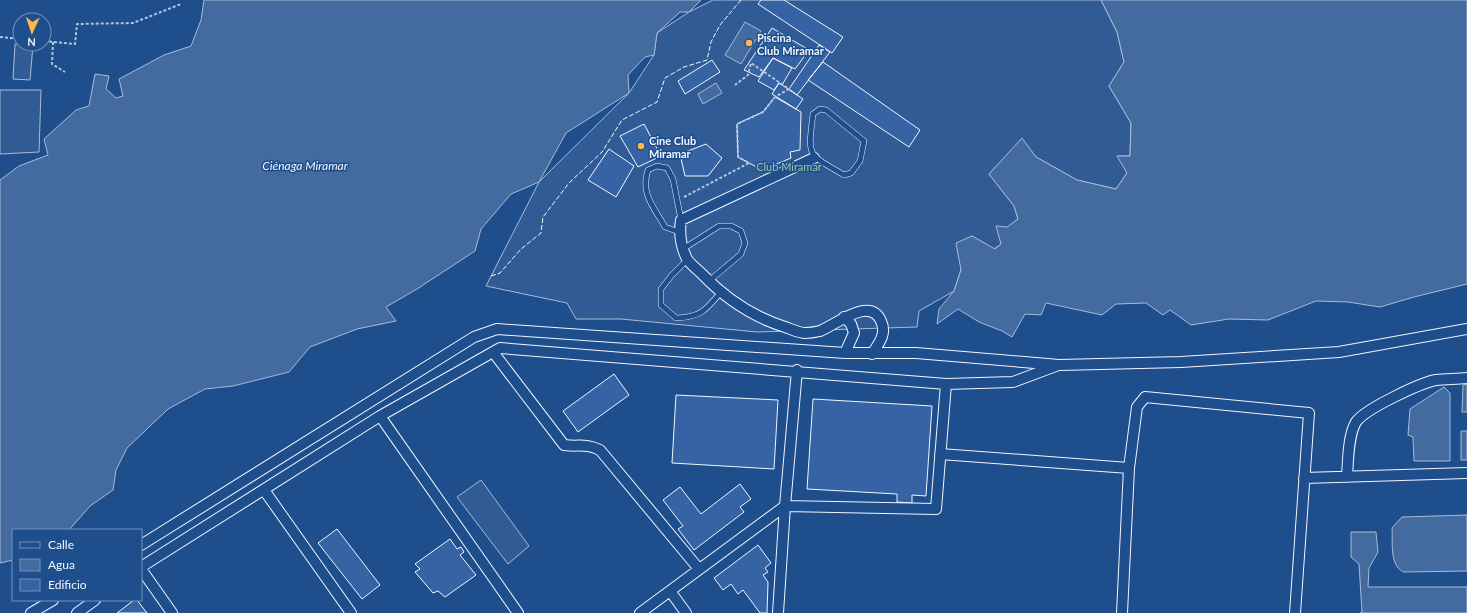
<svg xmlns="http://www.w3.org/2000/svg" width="1467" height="613" font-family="Lato,sans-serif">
<rect width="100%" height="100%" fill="#1f4e8c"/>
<path fill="#305b95" stroke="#a8bbd7" d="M 713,0 L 1101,0 L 1117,32 L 1124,62 L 1109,86 L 1131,123 L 1130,156 L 1118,156 L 1127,173 L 1116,189 L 1077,180 L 1036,157 L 1022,139 L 989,174 L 1014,206 L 1018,219 L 1007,228 L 1001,244 L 994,249 L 972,236 L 954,291 L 919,311 L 917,327 L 757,332 L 621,319 L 576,319 L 567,303 L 486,286 L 539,182 L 629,93 L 654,55 L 657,33 L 689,12 Z
M 15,44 L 33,45 L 30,80 L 13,79 Z
M 0,90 L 41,90 L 39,152 L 0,154 Z
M 481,480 L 529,546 L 508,564 L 457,497 Z"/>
<path fill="#446ba0" stroke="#a8bbd7" d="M 204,0 L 701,0 L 689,12 L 680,12 L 657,33 L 654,55 L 645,57 L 628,75 L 629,93 L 566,133 L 539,182 L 511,194 L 481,229 L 475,251 L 417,289 L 386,307 L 396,321 L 357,329 L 310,347 L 289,372 L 233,386 L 205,389 L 168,409 L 127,448 L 116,470 L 113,490 L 90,506 L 69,530 L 13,530 L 13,560 L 0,563 L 0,180 L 19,166 L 48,155 L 44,139 L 76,110 L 89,106 L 95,74 L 109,76 L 106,89 L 116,98 L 123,96 L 119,79 L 164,55 L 191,46 L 201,20 Z
M 1101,0 L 1467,0 L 1467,284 L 1414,297 L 1380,307 L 1348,302 L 1316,301 L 1268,320 L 1229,319 L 1191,325 L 1170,310 L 1163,315 L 1146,303 L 1116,304 L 1102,315 L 1046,303 L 1041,315 L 1025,314 L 1012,337 L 1002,331 L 979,322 L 958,309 L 937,324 L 939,309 L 954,291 L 961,270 L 956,243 L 972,236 L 995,249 L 1001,244 L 996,226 L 1007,227 L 1018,219 L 1014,206 L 989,174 L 1022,138 L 1036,157 L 1077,180 L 1116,189 L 1127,173 L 1117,156 L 1130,156 L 1131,123 L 1109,86 L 1124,62 L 1117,32 Z
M 745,22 L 761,31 L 741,64 L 725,55 Z
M 716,83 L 722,93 L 703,104 L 698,94 Z
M 1467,384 L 1467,412 L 1462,412 L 1463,385 Z
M 1444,387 L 1450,393 L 1450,461 L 1414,461 L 1413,437 L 1408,435 L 1410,409 Z
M 1461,431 L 1467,431 L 1467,460 L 1461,460 Z
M 1467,515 L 1467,571 L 1404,572 C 1389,566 1393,542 1392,528 L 1402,517 Z
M 1351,532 L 1376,532 L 1378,552 L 1369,568 L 1368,587 L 1467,587 L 1467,613 L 1360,613 L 1362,612 L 1359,564 L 1351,557 Z"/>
<path fill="#3563a3" stroke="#f2f6ff" d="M 761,0 L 784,0 L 843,37 L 832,53 L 758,4 Z
M 772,28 L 809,50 L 795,69 L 773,58 L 759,77 L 744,70 Z
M 819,45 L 830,52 L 797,95 L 789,89 Z
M 773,58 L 792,68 L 782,85 L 779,83 L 774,90 L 758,81 Z
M 712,60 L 720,72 L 685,94 L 678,81 Z
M 823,62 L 920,130 L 909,147 L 808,80 Z
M 779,83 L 803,99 L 796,109 L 772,94 Z
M 775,97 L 801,112 L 800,150 L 790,152 L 791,158 L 762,170 L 738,157 L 737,124 L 763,112 Z
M 644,124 L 661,156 L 638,167 L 620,136 Z
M 706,144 L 722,158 L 708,176 L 685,176 L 680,154 Z
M 609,149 L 634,166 L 616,197 L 588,180 Z
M 614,374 L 629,395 L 578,432 L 563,411 Z
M 676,395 L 778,400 L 774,469 L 672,463 Z
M 813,399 L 932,406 L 926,496 L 912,495 L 912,503 L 897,502 L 897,494 L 807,489 Z
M 740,484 L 751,499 L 740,507 L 744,512 L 694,550 L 678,529 L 683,526 L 663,500 L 680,487 L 701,514 Z
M 337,529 L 380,585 L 362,599 L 318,543 Z
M 450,539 L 457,549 L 461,547 L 464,552 L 460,555 L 476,575 L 445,597 L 438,591 L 433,593 L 415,572 L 420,569 L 415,564 Z
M 758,545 L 771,563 L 765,568 L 768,572 L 763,575 L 768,582 L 767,613 L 760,613 L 743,590 L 738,594 L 731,584 L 723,590 L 714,578 Z
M 134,600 L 137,600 L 147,613 L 117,613 Z"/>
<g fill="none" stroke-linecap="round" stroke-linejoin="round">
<defs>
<path id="lane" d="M 820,109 L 826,110 L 864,141 L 860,161 L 851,173 L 844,175 C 806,153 808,157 813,114 Z
M 679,232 L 665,227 C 654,207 640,194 648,170 L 657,166 L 667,168 L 673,179 L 681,220
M 683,249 L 719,226 L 731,226 L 741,231 L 745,243 L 741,254 L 709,281
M 687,260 L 672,275 L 661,289 L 661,305 L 676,318 C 701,317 706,310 721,292"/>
<path id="street" d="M 814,158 L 681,220 C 679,233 681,247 687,259 C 690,264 697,269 702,274 C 725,298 753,317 785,327 C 791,329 799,333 805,333 C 809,333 816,332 820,331 C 834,326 870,295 881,321 C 887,334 879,343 872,354
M 844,317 L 851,324 L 854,333 L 845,353
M 493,352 L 564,445 C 579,447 586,443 600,450 L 699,569
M 380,416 L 518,613
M 940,454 L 1129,468 L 1137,407 L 1145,397 L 1309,413 L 1295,613
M 1347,477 C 1348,462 1348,435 1356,422 C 1365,409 1420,383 1436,380 C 1446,379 1457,379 1467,378
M 1304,478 L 1467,473
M 264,490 L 351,613
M 141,545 L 474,337 L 497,329 L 845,353 L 916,353 L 1059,365 L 1181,362 L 1339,352 L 1467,329
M 141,567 L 380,416 L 500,348 L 946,384 L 1013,382 L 1056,366
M 141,569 L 172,613
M 670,591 L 686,613
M 31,613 L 53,600
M 77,613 L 95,600
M 640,613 L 785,506 L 936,509 L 946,384
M 778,613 L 785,506 L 797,370
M 1122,613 L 1129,468"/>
</defs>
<use href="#lane" stroke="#f2f6ff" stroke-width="6"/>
<use href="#street" stroke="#f2f6ff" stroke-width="12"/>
<path stroke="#b3c4dc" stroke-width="2" stroke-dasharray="3 2" stroke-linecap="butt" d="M 0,37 L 20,39
M 44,41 L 75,44 L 77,24 L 133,23 L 181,4
M 53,42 L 52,64 L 65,72
M 684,197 L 749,163 L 738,157 L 737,124 L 763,112 L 775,97 L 789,89 L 751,63 L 748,75 L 735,85"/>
<use href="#lane" stroke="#1f4e8c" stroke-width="5"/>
<use href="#street" stroke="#1f4e8c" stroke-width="10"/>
<path stroke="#f2f6ff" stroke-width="1" stroke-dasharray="5 2" stroke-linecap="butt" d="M 491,276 L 500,273 L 521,249 L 541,233 L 543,217 L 569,183 L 602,152 L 622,120 L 657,102 L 665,78 L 684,67 L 707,60 L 711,42 L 720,25 L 741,0"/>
</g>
<g fill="#ffb74d" stroke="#1f4e8c" stroke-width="1.5">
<circle cx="749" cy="43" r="4"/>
<circle cx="641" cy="146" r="4"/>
</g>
<g text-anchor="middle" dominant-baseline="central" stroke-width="3" stroke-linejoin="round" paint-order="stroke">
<g font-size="11" font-weight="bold" fill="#f2f6ff" stroke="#1f4e8c" text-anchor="start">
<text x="757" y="37">Piscina<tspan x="757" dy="13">Club Miramar</tspan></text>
<text x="649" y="140">Cine Club<tspan x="649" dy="13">Miramar</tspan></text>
</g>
<g font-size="11" fill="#97c8a6" stroke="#1f4e8c">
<text x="789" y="166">Club Miramar</text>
</g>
<g font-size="12" font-style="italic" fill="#f2f6ff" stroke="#1f4e8c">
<text x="305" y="165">Ciénaga Miramar</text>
</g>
</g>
<rect x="12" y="529" width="130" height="72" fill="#1f4e8c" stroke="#7391ba"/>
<rect x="20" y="542" width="20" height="6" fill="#1f4e8c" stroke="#7391ba"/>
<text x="48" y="549" font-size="12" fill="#f2f6ff">Calle</text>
<rect x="20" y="559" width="20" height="12" fill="#446ba0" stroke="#7391ba"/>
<text x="48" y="569" font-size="12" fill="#f2f6ff">Agua</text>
<rect x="20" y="579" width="20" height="12" fill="#3563a3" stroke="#7391ba"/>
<text x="48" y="589" font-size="12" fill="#f2f6ff">Edificio</text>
<g transform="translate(32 32) rotate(183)"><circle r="19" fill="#1f4e8c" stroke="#7391ba"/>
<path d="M0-3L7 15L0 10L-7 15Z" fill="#ffb74d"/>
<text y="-6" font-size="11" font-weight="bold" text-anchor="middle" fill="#f2f6ff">N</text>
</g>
</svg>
